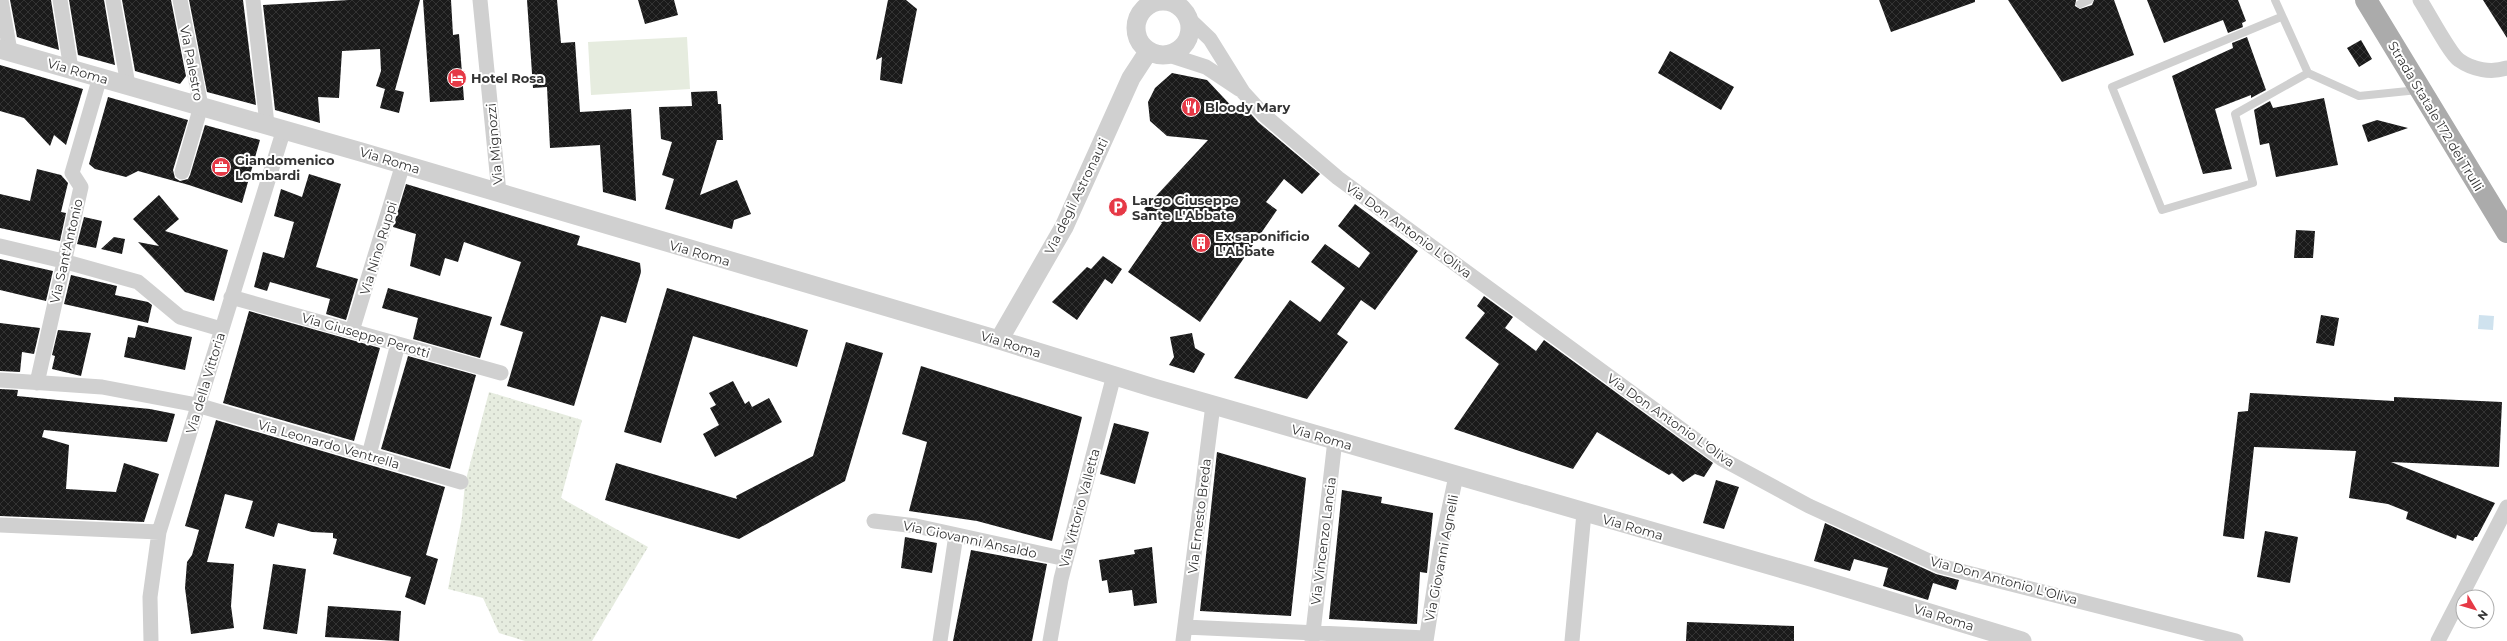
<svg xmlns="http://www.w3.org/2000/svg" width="2507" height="641" font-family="Montserrat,sans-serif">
<defs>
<pattern id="grass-dots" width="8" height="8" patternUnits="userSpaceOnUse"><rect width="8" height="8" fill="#e6ecdf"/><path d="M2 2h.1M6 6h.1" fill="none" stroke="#c6cbc0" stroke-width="1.8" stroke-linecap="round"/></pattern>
<pattern id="building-cross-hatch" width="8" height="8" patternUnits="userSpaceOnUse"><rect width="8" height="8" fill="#1a1a1a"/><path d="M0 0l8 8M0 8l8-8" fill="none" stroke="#333"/></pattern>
</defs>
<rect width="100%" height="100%" fill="#fff"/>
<path fill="url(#grass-dots)" d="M 489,392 L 582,420 L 561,498 L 648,547 L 592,641 L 525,641 L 499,633 L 483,598 L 448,589 L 462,517 L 465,483 Z"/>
<path fill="#e6ecdf" d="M 687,37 L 690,89 L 591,95 L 588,42 Z"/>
<path fill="#cfe2ee" d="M 2479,315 L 2494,316 L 2493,330 L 2478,329 Z"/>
<path fill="url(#building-cross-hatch)" d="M 10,0 L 51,0 L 59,50 L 17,37 Z
M 69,0 L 104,0 L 115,65 L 78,55 Z
M 122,0 L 171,0 L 186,76 L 180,84 L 135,71 Z
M 189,0 L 243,0 L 256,105 L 207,92 Z
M 349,0 L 420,0 L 395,90 L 404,92 L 399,113 L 380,108 L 385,89 L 376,86 L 381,71 L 380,49 L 342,51 L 339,98 L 318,97 L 320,123 L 275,110 L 263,5 Z
M 423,0 L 451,0 L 453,35 L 459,34 L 464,100 L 430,102 Z
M 527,0 L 557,0 L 561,43 L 575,42 L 580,112 L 631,109 L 636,201 L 603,192 L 600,145 L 550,148 L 547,87 L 533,88 Z
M 638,0 L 674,0 L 678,15 L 645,24 Z
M 888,0 L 906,0 L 917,9 L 902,84 L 880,80 L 882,57 L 876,60 Z
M 1879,0 L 1975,0 L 1975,2 L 1891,32 Z
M 2008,0 L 2076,0 L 2075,6 L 2080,9 L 2092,5 L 2094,0 L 2114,0 L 2134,55 L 2062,82 Z
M 2147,0 L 2238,0 L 2246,21 L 2242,23 L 2243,27 L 2228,33 L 2223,20 L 2164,43 Z
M 2483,0 L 2507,0 L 2507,38 Z
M 2247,37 L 2266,90 L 2251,98 L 2251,95 L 2215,109 L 2232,169 L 2203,174 L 2172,76 L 2233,48 L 2232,43 Z
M 2361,40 L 2372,59 L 2359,67 L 2347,48 Z
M 1670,51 L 1734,87 L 1721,110 L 1658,73 Z
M 0,65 L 83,89 L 66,145 L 54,135 L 50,146 L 24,118 L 0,111 Z
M 1172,73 L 1207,80 L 1237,112 L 1243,105 L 1258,122 L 1320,174 L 1302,194 L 1284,179 L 1266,202 L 1277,210 L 1200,322 L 1128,272 L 1162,223 L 1144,209 L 1208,140 L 1167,136 L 1150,121 L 1148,102 L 1155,88 Z
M 717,91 L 718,104 L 721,104 L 723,140 L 717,140 L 700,195 L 737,180 L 751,214 L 734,220 L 732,229 L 665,209 L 674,179 L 662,175 L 672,142 L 661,139 L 659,107 L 692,106 L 691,92 Z
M 108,97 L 188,120 L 173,170 L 175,178 L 180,181 L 188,179 L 190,175 L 205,125 L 260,140 L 242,203 L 189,185 L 138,171 L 126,177 L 95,169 L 89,164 Z
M 2324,98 L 2338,165 L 2276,177 L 2269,143 L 2260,145 L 2254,110 L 2270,101 L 2273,108 Z
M 2377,120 L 2408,128 L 2368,142 L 2362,125 Z
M 37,169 L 61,175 L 68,183 L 61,212 L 66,213 L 60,241 L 0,228 L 0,194 L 30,201 Z
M 309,174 L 341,184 L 316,267 L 358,279 L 346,320 L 326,314 L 330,299 L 270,282 L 267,291 L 254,287 L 263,252 L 284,258 L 294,222 L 274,216 L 281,189 L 302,197 Z
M 406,184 L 580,236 L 577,245 L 640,263 L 641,272 L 626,323 L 601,316 L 574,406 L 507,386 L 523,332 L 500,325 L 521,262 L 464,242 L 458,262 L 445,258 L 440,276 L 410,266 L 416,234 L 393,227 Z
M 159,195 L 179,219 L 165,231 L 228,250 L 214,301 L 185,292 L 138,242 L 159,246 L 133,219 Z
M 1355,204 L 1418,251 L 1375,310 L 1361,300 L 1337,334 L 1348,342 L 1307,399 L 1234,378 L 1290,300 L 1320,322 L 1345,288 L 1311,262 L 1325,244 L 1359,268 L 1370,253 L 1338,226 Z
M 84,217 L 102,221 L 96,248 L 77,244 Z
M 2296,230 L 2315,231 L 2313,258 L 2294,258 Z
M 114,237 L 125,239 L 122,254 L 101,249 Z
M 1103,256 L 1122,269 L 1112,284 L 1105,279 L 1077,320 L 1052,302 L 1087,267 L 1091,269 Z
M 0,259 L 53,271 L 46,301 L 0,290 Z
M 71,275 L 117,286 L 115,295 L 148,302 L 152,305 L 148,323 L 64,304 Z
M 388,288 L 492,317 L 480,358 L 413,339 L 418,318 L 382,308 Z
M 667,288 L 808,330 L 797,367 L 693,336 L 661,443 L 624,432 Z
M 1484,296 L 1513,317 L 1505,328 L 1536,351 L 1544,340 L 1713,463 L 1704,477 L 1695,474 L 1683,482 L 1672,473 L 1669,475 L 1597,432 L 1573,469 L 1454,429 L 1499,364 L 1465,338 L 1485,313 L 1477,306 Z
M 249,311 L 380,348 L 354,441 L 223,403 Z
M 2321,315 L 2339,318 L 2334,346 L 2316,343 Z
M 0,323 L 40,328 L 34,354 L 22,352 L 20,372 L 0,371 Z
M 138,325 L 192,337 L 185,370 L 124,357 L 128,337 L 135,338 Z
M 58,330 L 91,333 L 81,376 L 52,369 L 55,356 L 52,355 Z
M 1192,333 L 1195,348 L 1205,354 L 1194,373 L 1169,365 L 1174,357 L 1170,337 Z
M 846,342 L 883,353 L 845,481 L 739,539 L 605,500 L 616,463 L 737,499 L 736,496 L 813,456 Z
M 408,356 L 476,375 L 450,469 L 381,449 Z
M 921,366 L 1082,417 L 1052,541 L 977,521 L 909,511 L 927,442 L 902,434 Z
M 733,381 L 745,404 L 749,401 L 752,407 L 769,398 L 782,422 L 715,457 L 703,434 L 719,425 L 710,408 L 716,405 L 709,393 Z
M 0,389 L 18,390 L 17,396 L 150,409 L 175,414 L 167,442 L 44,430 L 42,437 L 69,445 L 66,489 L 116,492 L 124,463 L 159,474 L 144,522 L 0,516 Z
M 2250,393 L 2394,401 L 2394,397 L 2502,402 L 2499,467 L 2391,462 L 2495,503 L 2477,537 L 2475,537 L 2473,541 L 2457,535 L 2456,539 L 2406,519 L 2408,512 L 2388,504 L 2349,498 L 2356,451 L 2254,447 L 2244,539 L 2223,536 L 2238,412 L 2248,411 Z
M 216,420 L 445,487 L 426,555 L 438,559 L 425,605 L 405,597 L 411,577 L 333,554 L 337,539 L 333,538 L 333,533 L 312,532 L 278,523 L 274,537 L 245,528 L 253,501 L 225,494 L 207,562 L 234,564 L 231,606 L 234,628 L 191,634 L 185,588 L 187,562 L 192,555 L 199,530 L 185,526 Z
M 1114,423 L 1149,432 L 1135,484 L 1100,474 Z
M 1217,452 L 1306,478 L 1291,616 L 1200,611 Z
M 1716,480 L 1739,487 L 1724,529 L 1703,523 Z
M 1342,490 L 1382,497 L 1381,503 L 1433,513 L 1427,573 L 1420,572 L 1417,624 L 1329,619 Z
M 1825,523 L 1936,574 L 1959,580 L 1956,590 L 1933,583 L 1928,600 L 1883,586 L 1888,568 L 1854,559 L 1850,571 L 1814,561 Z
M 2265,531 L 2298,537 L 2290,583 L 2257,577 Z
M 905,537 L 937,543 L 932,573 L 901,568 Z
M 1152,547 L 1157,603 L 1134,606 L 1132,590 L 1109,593 L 1107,580 L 1102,581 L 1099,560 L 1135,554 L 1134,550 Z
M 971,550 L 1047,564 L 1032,641 L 953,641 Z
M 273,564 L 306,569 L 297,634 L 263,629 Z
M 328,606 L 401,611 L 399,641 L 325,637 Z
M 1687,622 L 1794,626 L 1794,641 L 1686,641 Z"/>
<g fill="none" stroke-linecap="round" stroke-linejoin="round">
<path stroke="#d0d0d0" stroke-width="8" d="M 2275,0 L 2308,73 L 2359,96 L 2418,90
M 2080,4 L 2089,0
M 2281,17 L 2112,87 L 2162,210 L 2253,183 L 2235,114 L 2308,73"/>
<path stroke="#d0d0d0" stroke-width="15" d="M 1,0 L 10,51
M 60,0 L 71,69
M 113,0 L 128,85
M 180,0 L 201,106 L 182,172
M 253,0 L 267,124
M 480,0 L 499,193
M 2420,0 C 2428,12 2450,54 2459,60 C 2473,70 2491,73 2507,68
M 1189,19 L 1210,39 L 1243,92 L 1264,115 L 1338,178 L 1722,459 L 1809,506 L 1940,566 L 2236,641
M 1169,55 L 1206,67 L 1239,89
M 0,246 L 63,261 L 138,282 L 180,317 L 221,329
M 231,297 L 501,373
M 352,331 L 403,164
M 0,380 L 102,387 L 197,405 L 461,482
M 37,383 L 81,187 L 72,173 L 100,77
M 369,455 L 398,344
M 874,521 L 916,526 L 1066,559
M 0,525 L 159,532
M 1185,627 L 1426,638
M 151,641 L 150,597 L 159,532 L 284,129
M 940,641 L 956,535
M 1050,641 L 1061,579 L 1114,375
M 1183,641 L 1213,405
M 1312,641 L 1335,440
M 1426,641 L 1440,551 L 1456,476
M 1572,641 L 1584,513
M 2438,641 L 2507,507"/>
<path stroke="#d0d0d0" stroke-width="19" d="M1136 28a27 27 0 1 1 54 0a27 27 0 1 1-54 0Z
M 0,49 L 361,152 L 999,340 L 1154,388 L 1811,577 L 2022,641
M 999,340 L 1064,227 L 1131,78 L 1148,52"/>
<path stroke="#ababab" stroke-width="22" d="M 2366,0 L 2507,232"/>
</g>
<defs>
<symbol id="hotel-disc" viewBox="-11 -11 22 22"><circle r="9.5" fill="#e63946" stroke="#fff"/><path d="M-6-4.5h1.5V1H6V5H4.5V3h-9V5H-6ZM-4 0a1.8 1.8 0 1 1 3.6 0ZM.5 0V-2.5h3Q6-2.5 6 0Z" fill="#fff"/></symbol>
<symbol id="restaurant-disc" viewBox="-11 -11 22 22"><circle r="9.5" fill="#e63946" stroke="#fff"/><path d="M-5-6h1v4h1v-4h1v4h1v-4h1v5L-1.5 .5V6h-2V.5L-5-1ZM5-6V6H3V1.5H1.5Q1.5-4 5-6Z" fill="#fff"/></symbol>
<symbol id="office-disc" viewBox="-11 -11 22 22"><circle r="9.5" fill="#e63946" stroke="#fff"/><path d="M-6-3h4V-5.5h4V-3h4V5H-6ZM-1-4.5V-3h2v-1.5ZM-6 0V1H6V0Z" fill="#fff"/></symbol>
<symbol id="parking-disc" viewBox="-11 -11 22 22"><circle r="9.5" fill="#e63946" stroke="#fff"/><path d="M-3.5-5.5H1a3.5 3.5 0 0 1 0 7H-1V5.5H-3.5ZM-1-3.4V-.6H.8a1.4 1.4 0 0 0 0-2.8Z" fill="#fff"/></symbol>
<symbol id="building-disc" viewBox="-11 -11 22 22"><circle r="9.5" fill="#e63946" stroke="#fff"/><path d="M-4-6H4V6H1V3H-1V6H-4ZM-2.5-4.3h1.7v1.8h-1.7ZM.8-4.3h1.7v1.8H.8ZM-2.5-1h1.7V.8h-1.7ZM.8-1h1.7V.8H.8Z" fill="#fff"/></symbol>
</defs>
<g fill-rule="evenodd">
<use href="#hotel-disc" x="446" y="67" width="22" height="22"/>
<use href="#restaurant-disc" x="1180" y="96" width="22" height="22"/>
<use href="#office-disc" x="210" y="156" width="22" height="22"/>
<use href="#parking-disc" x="1107" y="196" width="22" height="22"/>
<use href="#building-disc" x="1190" y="232" width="22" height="22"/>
</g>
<g text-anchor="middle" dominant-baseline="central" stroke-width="4" stroke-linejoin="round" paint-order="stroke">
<g font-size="13" fill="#333" stroke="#fff">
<text transform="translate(192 63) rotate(79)">Via Palestro</text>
<text transform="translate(78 71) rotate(16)">Via Roma</text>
<text transform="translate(2436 116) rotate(59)">Strada Statale 172 dei Trulli</text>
<text transform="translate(494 144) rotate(-95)">Via Mignozzi</text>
<text transform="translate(390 160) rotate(17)">Via Roma</text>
<text transform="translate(1076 196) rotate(-64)">Via degli Astronauti</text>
<text transform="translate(1409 230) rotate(36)">Via Don Antonio L'Oliva</text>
<text transform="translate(378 248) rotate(-73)">Via Nino Ruppi</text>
<text transform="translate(66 251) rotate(-77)">Via Sant'Antonio</text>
<text transform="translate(700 253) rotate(16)">Via Roma</text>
<text transform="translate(366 335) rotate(16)">Via Giuseppe Perotti</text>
<text transform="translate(1011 344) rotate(17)">Via Roma</text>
<text transform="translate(205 383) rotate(-73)">Via della Vittoria</text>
<text transform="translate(1671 420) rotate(35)">Via Don Antonio L'Oliva</text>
<text transform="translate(1322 437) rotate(16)">Via Roma</text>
<text transform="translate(329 444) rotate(16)">Via Leonardo Ventrella</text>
<text transform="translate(1079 508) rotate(-75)">Via Vittorio Valletta</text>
<text transform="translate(1199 516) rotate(-83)">Via Ernesto Breda</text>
<text transform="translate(1633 527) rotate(16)">Via Roma</text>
<text transform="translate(970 539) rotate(12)">Via Giovanni Ansaldo</text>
<text transform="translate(1323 541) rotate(-83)">Via Vincenzo Lancia</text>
<text transform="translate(1441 558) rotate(-79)">Via Giovanni Agnelli</text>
<text transform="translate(2004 580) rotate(15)">Via Don Antonio L'Oliva</text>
<text transform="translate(1944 617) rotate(17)">Via Roma</text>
</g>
<g font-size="13" font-weight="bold" fill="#333" stroke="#fff" text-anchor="start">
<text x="471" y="78">Hotel Rosa</text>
<text x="1205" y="107">Bloody Mary</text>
<text x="235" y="160">Giandomenico<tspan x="235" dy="15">Lombardi</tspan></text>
<text x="1132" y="200">Largo Giuseppe<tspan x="1132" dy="15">Sante L'Abbate</tspan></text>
<text x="1215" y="236">Ex saponificio<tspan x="1215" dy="15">L'Abbate</tspan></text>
</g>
</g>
<g transform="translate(2475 609) rotate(128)"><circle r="19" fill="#ffffff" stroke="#adadad"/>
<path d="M0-3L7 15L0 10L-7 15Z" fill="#e63946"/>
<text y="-6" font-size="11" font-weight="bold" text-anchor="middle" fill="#333333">N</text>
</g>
</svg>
